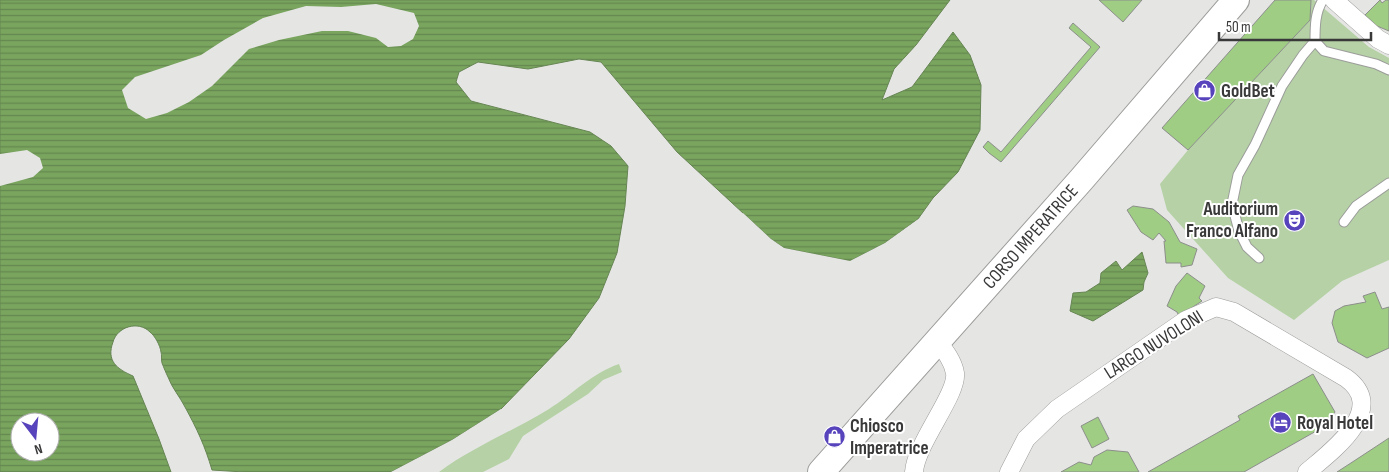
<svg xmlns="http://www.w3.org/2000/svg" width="1389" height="472" font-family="'Sofia Sans Condensed',sans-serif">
<defs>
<pattern id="water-rules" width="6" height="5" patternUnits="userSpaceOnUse" patternTransform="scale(1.25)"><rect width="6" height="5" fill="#79a55e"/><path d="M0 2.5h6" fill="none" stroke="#64874f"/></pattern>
</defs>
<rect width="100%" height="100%" fill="#e5e6e4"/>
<path fill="#b5d1a5" d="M 1311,0 L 1314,0 L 1369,47 L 1389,58 L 1389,260 L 1342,281 L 1294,320 L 1228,278 L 1167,210 L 1160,184 L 1188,150 L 1310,20 Z
M 619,364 L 622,372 L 603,380 L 588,394 L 523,436 L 509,459 L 483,472 L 439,472 C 473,447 513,431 549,409 C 573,394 592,373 619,364 Z"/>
<path fill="url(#water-rules)" stroke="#668553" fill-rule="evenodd" d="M 0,0 L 950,0 L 916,45 L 894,69 L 882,100 L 912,87 L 953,32 L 970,55 L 981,85 L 980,130 L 958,172 L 933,198 L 918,219 L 885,243 L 850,261 L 784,248 L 771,239 L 677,152 L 601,62 L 579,59 L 528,69 L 478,62 L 459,72 L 456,82 L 471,101 L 590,132 L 611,146 L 628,166 L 625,206 L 617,253 L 599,298 L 569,339 L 501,409 L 452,440 L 391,472 L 244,472 L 212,470 C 205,446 197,429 185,407 C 180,397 172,388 168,377 C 166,373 164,368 162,363 C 161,359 162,355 161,352 C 160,345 155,336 150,332 C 138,320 117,327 113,342 C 106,361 117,369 133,376 L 159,439 L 171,472 L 0,472 ZM 20,422 L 50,422 L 50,452 L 20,452 Z
M 1142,252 L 1148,273 L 1144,282 L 1143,290 L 1093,321 L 1070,311 L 1073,293 L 1086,292 L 1100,283 L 1101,273 L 1116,261 L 1122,270 Z"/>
<path fill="#e5e6e4" d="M 376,4 L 414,13 L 419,26 L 413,39 L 401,46 L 388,47 L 376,38 L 348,31 L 322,31 L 279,40 L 249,49 L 212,86 L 189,102 L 167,113 L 146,119 L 128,108 L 122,90 L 135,77 L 201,55 L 224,40 L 263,18 L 306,6 L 341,7 Z
M 27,150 L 40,158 L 43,168 L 33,177 L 0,186 L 0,154 Z
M 743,213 L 771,239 L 784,248 L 850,261 L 885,243 L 924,215 L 920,221 L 887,245 L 850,264 L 783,250 L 770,241 L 741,215 Z
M 501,409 L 503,410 L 453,442 L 398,472 L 391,472 L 452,440 Z"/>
<path fill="#9fcd84" stroke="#8c8e8b" d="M 1099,0 L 1142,0 L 1123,22 Z
M 1275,0 L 1311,0 L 1310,20 L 1188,150 L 1162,128 Z
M 1380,0 L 1382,3 L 1386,0 L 1389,0 L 1389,31 L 1377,26 L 1365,15 Z
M 1073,23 L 1100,47 L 1001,162 L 989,153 L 983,147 L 988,141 L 1001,152 L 1091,47 L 1069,28 Z
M 1133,206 L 1153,209 L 1169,222 L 1180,242 L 1197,249 L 1192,265 L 1181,267 L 1181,263 L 1166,263 L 1164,241 L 1166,241 L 1159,233 L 1153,240 L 1141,232 L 1127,210 Z
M 1187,273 L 1205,286 L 1199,298 L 1202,301 L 1179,316 L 1177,312 L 1167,306 L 1176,286 Z
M 1375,292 L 1382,309 L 1389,307 L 1389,348 L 1367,358 L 1338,342 L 1332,323 L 1335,311 L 1344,306 L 1366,302 L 1363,296 Z
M 1313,374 L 1335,412 L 1325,426 L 1244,472 L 1148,472 L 1240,420 L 1238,416 Z
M 1098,417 L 1109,439 L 1092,448 L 1081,426 Z
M 836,431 L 843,437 L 834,446 L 827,440 Z
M 1389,438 L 1389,472 L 1337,472 L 1354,461 Z
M 1107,450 L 1128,452 L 1139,472 L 1061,472 L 1079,462 L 1091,465 L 1094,457 Z"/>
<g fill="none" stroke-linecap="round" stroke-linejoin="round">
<defs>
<path id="lane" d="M 1323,0 C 1315,12 1315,27 1315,41 L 1324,51 L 1376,64 L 1389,70
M 1344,222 L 1356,206 L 1389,183
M 1259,258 L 1247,247 L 1239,231 L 1232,204 L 1238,175 L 1255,145 L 1282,86 L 1303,55 L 1315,41"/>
<path id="street" d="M 1334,0 L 1378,39 L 1389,45
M 914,472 C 916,443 958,394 955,373 C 953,361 945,351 938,342
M 1009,472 L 1026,439 L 1057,409 L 1186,320 L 1216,307 L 1234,312 L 1346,378 C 1389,409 1332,451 1307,472"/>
<g id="primary">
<path id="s1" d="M 821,472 L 1081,180 L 1236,0"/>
</g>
</defs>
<use href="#lane" stroke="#9b9d9a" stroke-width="11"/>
<use href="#street" stroke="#9b9d9a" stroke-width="19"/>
<use href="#primary" stroke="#9b9d9a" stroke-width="28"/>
<use href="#lane" stroke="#fff" stroke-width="9"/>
<use href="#street" stroke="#fff" stroke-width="18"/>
<use href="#primary" stroke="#fff" stroke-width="26"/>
</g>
<defs>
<symbol id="shop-disc" viewBox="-11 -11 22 22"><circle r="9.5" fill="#5744bc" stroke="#fff"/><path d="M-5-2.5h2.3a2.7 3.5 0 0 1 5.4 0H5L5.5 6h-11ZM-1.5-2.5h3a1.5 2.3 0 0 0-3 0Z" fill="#fff"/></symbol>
<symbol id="theatre-disc" viewBox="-11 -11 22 22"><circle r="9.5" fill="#5744bc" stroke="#fff"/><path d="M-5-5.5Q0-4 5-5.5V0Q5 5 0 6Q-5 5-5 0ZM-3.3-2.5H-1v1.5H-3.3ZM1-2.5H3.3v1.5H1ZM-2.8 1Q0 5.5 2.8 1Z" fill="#fff"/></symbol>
<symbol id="hotel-disc" viewBox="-11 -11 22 22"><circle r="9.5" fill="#5744bc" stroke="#fff"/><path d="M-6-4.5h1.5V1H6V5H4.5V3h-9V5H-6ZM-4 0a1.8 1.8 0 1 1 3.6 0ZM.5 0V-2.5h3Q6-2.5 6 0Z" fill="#fff"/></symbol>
</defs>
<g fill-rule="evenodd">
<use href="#shop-disc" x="1192" y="78" width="25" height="25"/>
<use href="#theatre-disc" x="1282" y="208" width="25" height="25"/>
<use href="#hotel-disc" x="1268" y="410" width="25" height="25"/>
<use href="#shop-disc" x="822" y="424" width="25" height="25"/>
</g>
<g text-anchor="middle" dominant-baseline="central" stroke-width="4" stroke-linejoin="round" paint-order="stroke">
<g font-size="19" font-weight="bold" fill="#383938" stroke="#fff" text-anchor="start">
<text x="1221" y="91">GoldBet</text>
<text x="1278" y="209" text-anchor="end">Auditorium<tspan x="1278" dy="22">Franco Alfano</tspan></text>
<text x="1297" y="423">Royal Hotel</text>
<text x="850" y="426">Chiosco<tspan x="850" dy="22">Imperatrice</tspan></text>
</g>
<g font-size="19" fill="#383938" stroke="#fff">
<text stroke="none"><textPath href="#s1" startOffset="315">CORSO IMPERATRICE</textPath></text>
<text transform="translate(1154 345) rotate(-32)">LARGO NUVOLONI</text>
</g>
</g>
<g transform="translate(35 437) rotate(164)"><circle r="24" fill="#ffffff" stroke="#afb0af"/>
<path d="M0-4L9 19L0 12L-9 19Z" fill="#5744bc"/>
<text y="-8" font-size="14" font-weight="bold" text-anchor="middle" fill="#383938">N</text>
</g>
<path d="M1219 32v8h152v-8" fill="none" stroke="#383938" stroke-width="2.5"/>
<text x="1226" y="32" font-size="15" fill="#383938" stroke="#ffffff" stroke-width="4" paint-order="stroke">50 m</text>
</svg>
